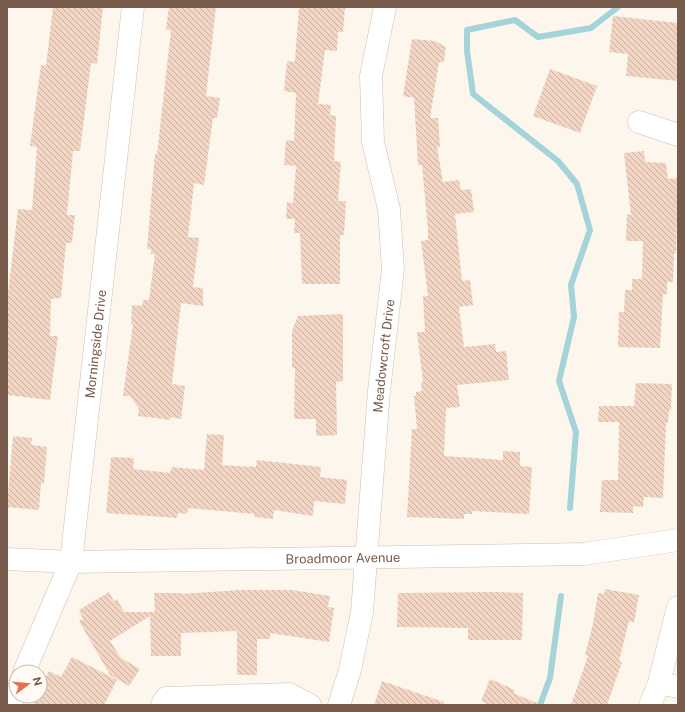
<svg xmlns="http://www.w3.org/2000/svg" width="685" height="712" font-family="'Public Sans',sans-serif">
<defs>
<pattern id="building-back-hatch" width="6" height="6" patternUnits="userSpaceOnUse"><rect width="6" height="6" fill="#f3d5c3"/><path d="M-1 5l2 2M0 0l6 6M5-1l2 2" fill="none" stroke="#cab0a1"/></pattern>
</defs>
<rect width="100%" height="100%" fill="#fdf6ec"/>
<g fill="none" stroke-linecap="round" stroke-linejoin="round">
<path stroke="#a5d3da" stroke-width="6" d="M 570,508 L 576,432 L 559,381 L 574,317 L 571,285 L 590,230 L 577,184 L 558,161 L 473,94 L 467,51 L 467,30 L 515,20 L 538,37 L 591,28 L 618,7
M 540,705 L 550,678 L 561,596"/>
</g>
<path fill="url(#building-back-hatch)" d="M 53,7 L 103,7 L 97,64 L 91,63 L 80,151 L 73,151 L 67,215 L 75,215 L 72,243 L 66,243 L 61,298 L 51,299 L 50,336 L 58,336 L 50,400 L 7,395 L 7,302 L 18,209 L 32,210 L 37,147 L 30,146 L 41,65 L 46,66 Z
M 169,7 L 216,7 L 206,96 L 220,98 L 217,118 L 213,118 L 204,185 L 194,183 L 188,237 L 199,238 L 193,287 L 203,288 L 203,306 L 181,303 L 172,384 L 185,386 L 181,419 L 171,417 L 170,420 L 138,416 L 139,409 L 130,396 L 123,396 L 133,324 L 131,324 L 132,305 L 142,306 L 143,300 L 149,300 L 155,254 L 151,254 L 151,249 L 147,249 L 155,154 L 157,154 L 171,30 L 166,29 Z
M 299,7 L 345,8 L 343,32 L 338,32 L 337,51 L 325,50 L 318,104 L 331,105 L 330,115 L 336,116 L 334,161 L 341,162 L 338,201 L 346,201 L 344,235 L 340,235 L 340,284 L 302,284 L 300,233 L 294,233 L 295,219 L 286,219 L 287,202 L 293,203 L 296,166 L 284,165 L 286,140 L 294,141 L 296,93 L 284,91 L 287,61 L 294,62 L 295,60 Z
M 613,16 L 678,23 L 678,81 L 626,76 L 628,54 L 609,52 Z
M 412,39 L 435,41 L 446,47 L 444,62 L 439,62 L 430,118 L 438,118 L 440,147 L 437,147 L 443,182 L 459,180 L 461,190 L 471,189 L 474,212 L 455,214 L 462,281 L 470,280 L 473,305 L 459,307 L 464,347 L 495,344 L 496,352 L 506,351 L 509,380 L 457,385 L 460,407 L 446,408 L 444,456 L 503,460 L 503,451 L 520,452 L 520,466 L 532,467 L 529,514 L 472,511 L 472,514 L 464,514 L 464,519 L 407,517 L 412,429 L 417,429 L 414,396 L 416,396 L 416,392 L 422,391 L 421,382 L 423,382 L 417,332 L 425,332 L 423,296 L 428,296 L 421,241 L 428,240 L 428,230 L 422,165 L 418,165 L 414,98 L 403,96 Z
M 550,69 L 597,86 L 580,133 L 533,116 Z
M 644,151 L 645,162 L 666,163 L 668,179 L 678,178 L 676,253 L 674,253 L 673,282 L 667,282 L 667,294 L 663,294 L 660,348 L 618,347 L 619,312 L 624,312 L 625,290 L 632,290 L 632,279 L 642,279 L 643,241 L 626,241 L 627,214 L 631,215 L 624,153 Z
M 343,314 L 343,381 L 336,382 L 337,435 L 316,436 L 316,419 L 294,419 L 295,368 L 292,368 L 292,331 L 298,316 Z
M 636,383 L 672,384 L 671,410 L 669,410 L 668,423 L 666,423 L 663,498 L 644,497 L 643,507 L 633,506 L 633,513 L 600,512 L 602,480 L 618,480 L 619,422 L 598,422 L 599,406 L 634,406 Z
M 207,434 L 224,435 L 222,465 L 256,467 L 257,460 L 321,467 L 320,477 L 347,480 L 345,504 L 314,501 L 313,516 L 274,510 L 273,519 L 254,517 L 254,514 L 188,508 L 187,514 L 178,513 L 177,518 L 106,513 L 111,457 L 134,458 L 133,469 L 170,473 L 172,467 L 204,470 Z
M 13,436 L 32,438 L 31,445 L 47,447 L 44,483 L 41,483 L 39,510 L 7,507 Z
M 605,589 L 639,595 L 634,622 L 629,621 L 619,661 L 622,662 L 607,705 L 571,705 L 588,656 L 585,655 L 593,624 L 598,593 L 604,594 Z
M 240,590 L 292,590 L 330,596 L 328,607 L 334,608 L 329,642 L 270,633 L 270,639 L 257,639 L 257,675 L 237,675 L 237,631 L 181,633 L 181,656 L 151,656 L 150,616 L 110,641 L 121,658 L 140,669 L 129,686 L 110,675 L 79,621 L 83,619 L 79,610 L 109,592 L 114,601 L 117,599 L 124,612 L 155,612 L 154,593 L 180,593 L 180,594 Z
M 495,592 L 523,593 L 522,640 L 468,640 L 468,628 L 397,627 L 398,593 Z
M 72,657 L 117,680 L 104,705 L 33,705 L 38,696 L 40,696 L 40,689 L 49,671 L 61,677 Z
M 490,679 L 515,690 L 513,693 L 542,705 L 490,705 L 481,701 Z
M 382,681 L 444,702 L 444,705 L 374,705 Z"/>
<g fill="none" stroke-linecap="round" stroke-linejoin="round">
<defs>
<g id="minor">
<path d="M 639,122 L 678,135"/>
<path id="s1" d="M 7,559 L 71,562 L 584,554 L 678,540"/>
<path id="s2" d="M 24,672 L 71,562 L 133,7"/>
<path d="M 659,683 L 678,687"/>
<path d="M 10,705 L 16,692"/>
<path d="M 162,705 L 166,698 L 289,694 L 310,705"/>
<path id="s3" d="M 339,705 L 350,670 L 362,612 L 379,391 L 393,269 L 389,209 L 373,142 L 371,76 L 385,7"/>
<path d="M 650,705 L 659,683 L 678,607"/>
</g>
</defs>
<use href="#minor" stroke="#d1beb0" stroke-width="23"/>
<use href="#minor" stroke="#fff" stroke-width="22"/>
</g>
<g text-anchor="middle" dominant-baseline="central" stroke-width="3" stroke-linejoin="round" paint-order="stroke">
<g font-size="13" fill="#7a5c4d" stroke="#fffaf3">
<text stroke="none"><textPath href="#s2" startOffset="339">Morningside Drive</textPath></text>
<text stroke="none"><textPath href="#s3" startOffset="353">Meadowcroft Drive</textPath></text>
<text stroke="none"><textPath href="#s1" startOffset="336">Broadmoor Avenue</textPath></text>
</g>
</g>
<rect width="685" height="712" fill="none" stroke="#7a5c4d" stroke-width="16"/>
<g transform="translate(28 684) rotate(74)"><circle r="19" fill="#fffaf3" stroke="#cabbb1"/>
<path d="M0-3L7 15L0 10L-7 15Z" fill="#e76f51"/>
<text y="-6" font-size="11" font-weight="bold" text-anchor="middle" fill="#7a5c4d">N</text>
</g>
</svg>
